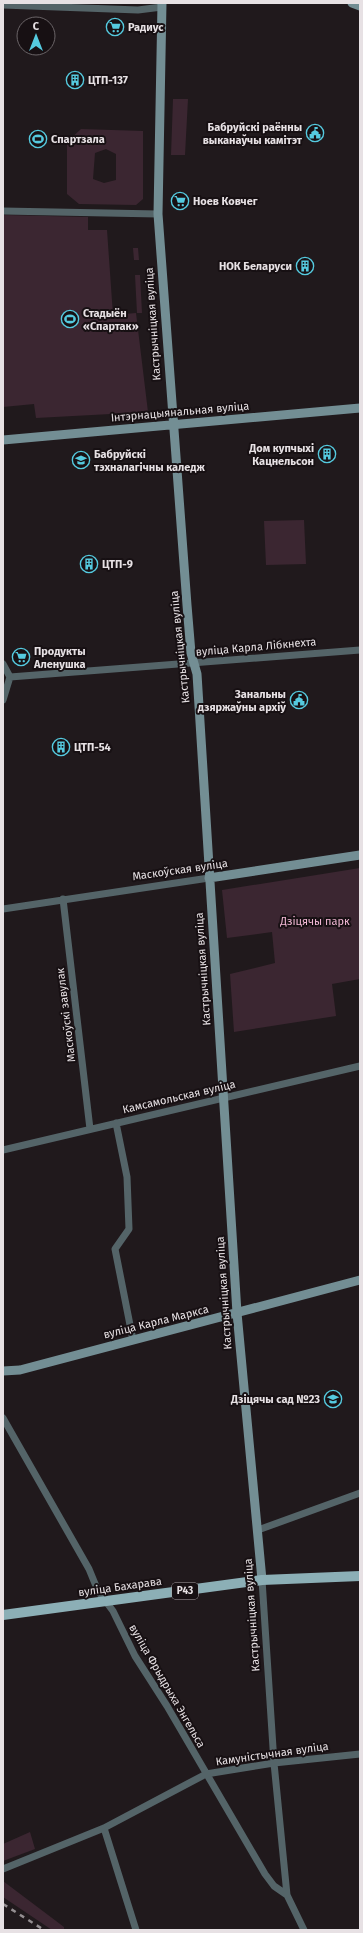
<svg xmlns="http://www.w3.org/2000/svg" width="363" height="1933" font-family="'Fira Sans',sans-serif">
<rect width="100%" height="100%" fill="#20191c"/>
<path fill="#3b2631" fill-rule="evenodd" d="M 173,99 L 188,99 L 185,155 L 171,155 Z
M 81,129 L 143,131 L 143,199 L 136,205 L 79,204 L 67,194 L 67,142 ZM 106,149 L 116,154 L 116,180 L 104,183 L 93,179 L 95,153 Z
M 3,215 L 88,217 L 88,230 L 107,230 L 113,315 L 136,313 L 148,412 L 36,418 L 34,404 L 3,407 Z
M 133,248 L 138,248 L 139,260 L 134,260 Z
M 135,275 L 140,275 L 142,313 L 137,313 Z
M 304,520 L 306,564 L 266,565 L 264,521 Z
M 360,868 L 360,979 L 332,984 L 336,1016 L 234,1032 L 230,974 L 275,963 L 272,932 L 227,938 L 222,890 Z
M 30,1832 L 35,1849 L 3,1861 L 3,1844 Z
M 3,1881 L 64,1927 L 64,1930 L 52,1930 L 3,1897 Z"/>
<g fill="none" stroke-linecap="round" stroke-linejoin="round">
<path stroke="#546468" stroke-width="7" d="M 3,5 L 138,10 L 162,7
M 3,211 L 158,214
M 3,664 L 10,677 L 3,700
M 10,677 L 360,650
M 63,899 L 90,1129
M 3,909 L 209,878
M 116,1123 L 127,1177 L 129,1229 L 115,1249 L 133,1340
M 3,1150 L 360,1066
M 3,1418 L 89,1569 L 98,1591 L 113,1611 L 135,1656 L 167,1706 L 265,1874 L 274,1886 L 287,1895
M 258,1530 L 360,1493
M 262,1580 L 274,1763 L 287,1895 L 304,1930
M 104,1828 L 136,1930
M 3,1869 L 104,1828 L 206,1774 L 274,1763 L 360,1754"/>
<path stroke="#738e94" stroke-width="9" d="M 162,3 L 158,214 L 187,605 L 191,653 L 197,674 L 237,1313 L 262,1580
M 352,3 L 360,6
M 3,440 L 360,408
M 209,878 L 360,855
M 3,1371 L 20,1370 L 360,1280"/>
<path stroke="#8cafb6" stroke-width="10" d="M 3,1615 L 262,1580 L 360,1576"/>
<path stroke="#948e91" stroke-width="2.5" stroke-dasharray="5 5" stroke-linecap="butt" d="M 3,1904 L 44,1930"/>
</g>
<defs>
<symbol id="supermarket-ring" viewBox="-11 -11 22 22"><circle r="9.5" fill="#171013" stroke="#55cadf" stroke-width="1.5"/><path d="M-6-5.5h2.5l.6 2H6L4.5 2H-2.5L-4.4-4H-6ZM-1.5 3.2a1.3 1.3 0 1 0 .1 0ZM3 3.2a1.3 1.3 0 1 0 .1 0Z" fill="#55cadf"/></symbol>
<symbol id="building-ring" viewBox="-11 -11 22 22"><circle r="9.5" fill="#171013" stroke="#55cadf" stroke-width="1.5"/><path d="M-4-6H4V6H1V3H-1V6H-4ZM-2.5-4.3h1.7v1.8h-1.7ZM.8-4.3h1.7v1.8H.8ZM-2.5-1h1.7V.8h-1.7ZM.8-1h1.7V.8H.8Z" fill="#55cadf"/></symbol>
<symbol id="civic-ring" viewBox="-11 -11 22 22"><circle r="9.5" fill="#171013" stroke="#55cadf" stroke-width="1.5"/><path d="M-.6-6.5H3V-4.5H.6V-3L4-1V1h2V6H-6V1h2V-1L-.6-3ZM-1.2 2.5V6h2.4V2.5Z" fill="#55cadf"/></symbol>
<symbol id="stadium-ring" viewBox="-11 -11 22 22"><circle r="9.5" fill="#171013" stroke="#55cadf" stroke-width="1.5"/><path d="M0-5a6.5 5 0 1 0 0 10a6.5 5 0 1 0 0-10ZM-3.5-1.8h7v3.6h-7Z" fill="#55cadf"/></symbol>
<symbol id="university-ring" viewBox="-11 -11 22 22"><circle r="9.5" fill="#171013" stroke="#55cadf" stroke-width="1.5"/><path d="M0-5L7-2L0 1L-7-2ZM-4 1L0 2.5L4 1V4Q0 6-4 4Z" fill="#55cadf"/></symbol>
<symbol id="school-ring" viewBox="-11 -11 22 22"><circle r="9.5" fill="#171013" stroke="#55cadf" stroke-width="1.5"/><path d="M0-5L7-2L0 1L-7-2ZM-4 1L0 2.5L4 1V4Q0 6-4 4Z" fill="#55cadf"/></symbol>
</defs>
<g fill-rule="evenodd">
<use href="#supermarket-ring" x="105" y="17" width="20" height="20"/>
<use href="#building-ring" x="65" y="70" width="20" height="20"/>
<use href="#civic-ring" x="305" y="123" width="20" height="20"/>
<use href="#stadium-ring" x="28" y="129" width="20" height="20"/>
<use href="#supermarket-ring" x="170" y="191" width="20" height="20"/>
<use href="#building-ring" x="295" y="256" width="20" height="20"/>
<use href="#stadium-ring" x="60" y="309" width="20" height="20"/>
<use href="#building-ring" x="317" y="444" width="20" height="20"/>
<use href="#university-ring" x="71" y="450" width="20" height="20"/>
<use href="#building-ring" x="79" y="554" width="20" height="20"/>
<use href="#supermarket-ring" x="11" y="647" width="20" height="20"/>
<use href="#civic-ring" x="289" y="690" width="20" height="20"/>
<use href="#building-ring" x="51" y="737" width="20" height="20"/>
<use href="#school-ring" x="323" y="1389" width="20" height="20"/>
</g>
<g text-anchor="middle" dominant-baseline="central" stroke-width="4" stroke-linejoin="round" paint-order="stroke">
<rect fill="#171013" stroke="#a9a2a5" stroke-width="1" x="172" y="1583" width="26" height="16" rx="3"/>
<g font-size="10" font-weight="bold" fill="#e7e1e4">
<text x="185" y="1591">Р43</text>
</g>
<g font-size="11" font-weight="bold" fill="#e7e1e4" stroke="#171013" text-anchor="start">
<text x="128" y="27">Радиус</text>
<text x="88" y="80">ЦТП-137</text>
<text x="302" y="127" text-anchor="end">Бабруйскі раённы<tspan x="302" dy="13">выканаўчы камітэт</tspan></text>
<text x="51" y="139">Спартзала</text>
<text x="193" y="201">Ноев Ковчег</text>
<text x="292" y="266" text-anchor="end">НОК Беларуси</text>
<text x="83" y="313">Стадыён<tspan x="83" dy="13">«Спартак»</tspan></text>
<text x="314" y="448" text-anchor="end">Дом купчыхі<tspan x="314" dy="13">Кацнельсон</tspan></text>
<text x="94" y="454">Бабруйскі<tspan x="94" dy="13">тэхналагічны каледж</tspan></text>
<text x="102" y="564">ЦТП-9</text>
<text x="34" y="651">Продукты<tspan x="34" dy="13">Аленушка</tspan></text>
<text x="286" y="694" text-anchor="end">Занальны<tspan x="286" dy="13">дзяржаўны архіў</tspan></text>
<text x="74" y="747">ЦТП-54</text>
<text x="320" y="1399" text-anchor="end">Дзіцячы сад №23</text>
</g>
<g font-size="11" fill="#e7e1e4" stroke="#171013">
<text transform="translate(153 324) rotate(-94)">Кастрычніцкая вуліца</text>
<text transform="translate(180 412) rotate(-5)">Інтэрнацыянальная вуліца</text>
<text transform="translate(180 647) rotate(-96)">Кастрычніцкая вуліца</text>
<text transform="translate(256 647) rotate(-5)">вуліца Карла Лібкнехта</text>
<text transform="translate(180 870) rotate(-8)">Маскоўская вуліца</text>
<text transform="translate(203 969) rotate(-94)">Кастрычніцкая вуліца</text>
<text transform="translate(66 1015) rotate(-97)">Маскоўскі завулак</text>
<text transform="translate(179 1097) rotate(-13)">Камсамольская вуліца</text>
<text transform="translate(224 1293) rotate(-94)">Кастрычніцкая вуліца</text>
<text transform="translate(156 1322) rotate(-14)">вуліца Карла Маркса</text>
<text transform="translate(120 1587) rotate(-8)">вуліца Бахарава</text>
<text transform="translate(252 1615) rotate(-94)">Кастрычніцкая вуліца</text>
<text transform="translate(167 1686) rotate(60)">вуліца Фрыдрыха Энгельса</text>
<text transform="translate(272 1754) rotate(-8)">Камуністычная вуліца</text>
</g>
<g font-size="11" fill="#f2b8d5" stroke="#171013">
<text x="315" y="921">Дзіцячы парк</text>
</g>
</g>
<rect width="363" height="1933" fill="none" stroke="#e7e1e4" stroke-width="8"/>
<g transform="translate(36 36)"><circle r="19" fill="#171013" stroke="#6a6467"/>
<path d="M0-3L7 15L0 10L-7 15Z" fill="#55cadf"/>
<text y="-6" font-size="11" font-weight="bold" text-anchor="middle" fill="#e7e1e4">С</text>
</g>
</svg>
